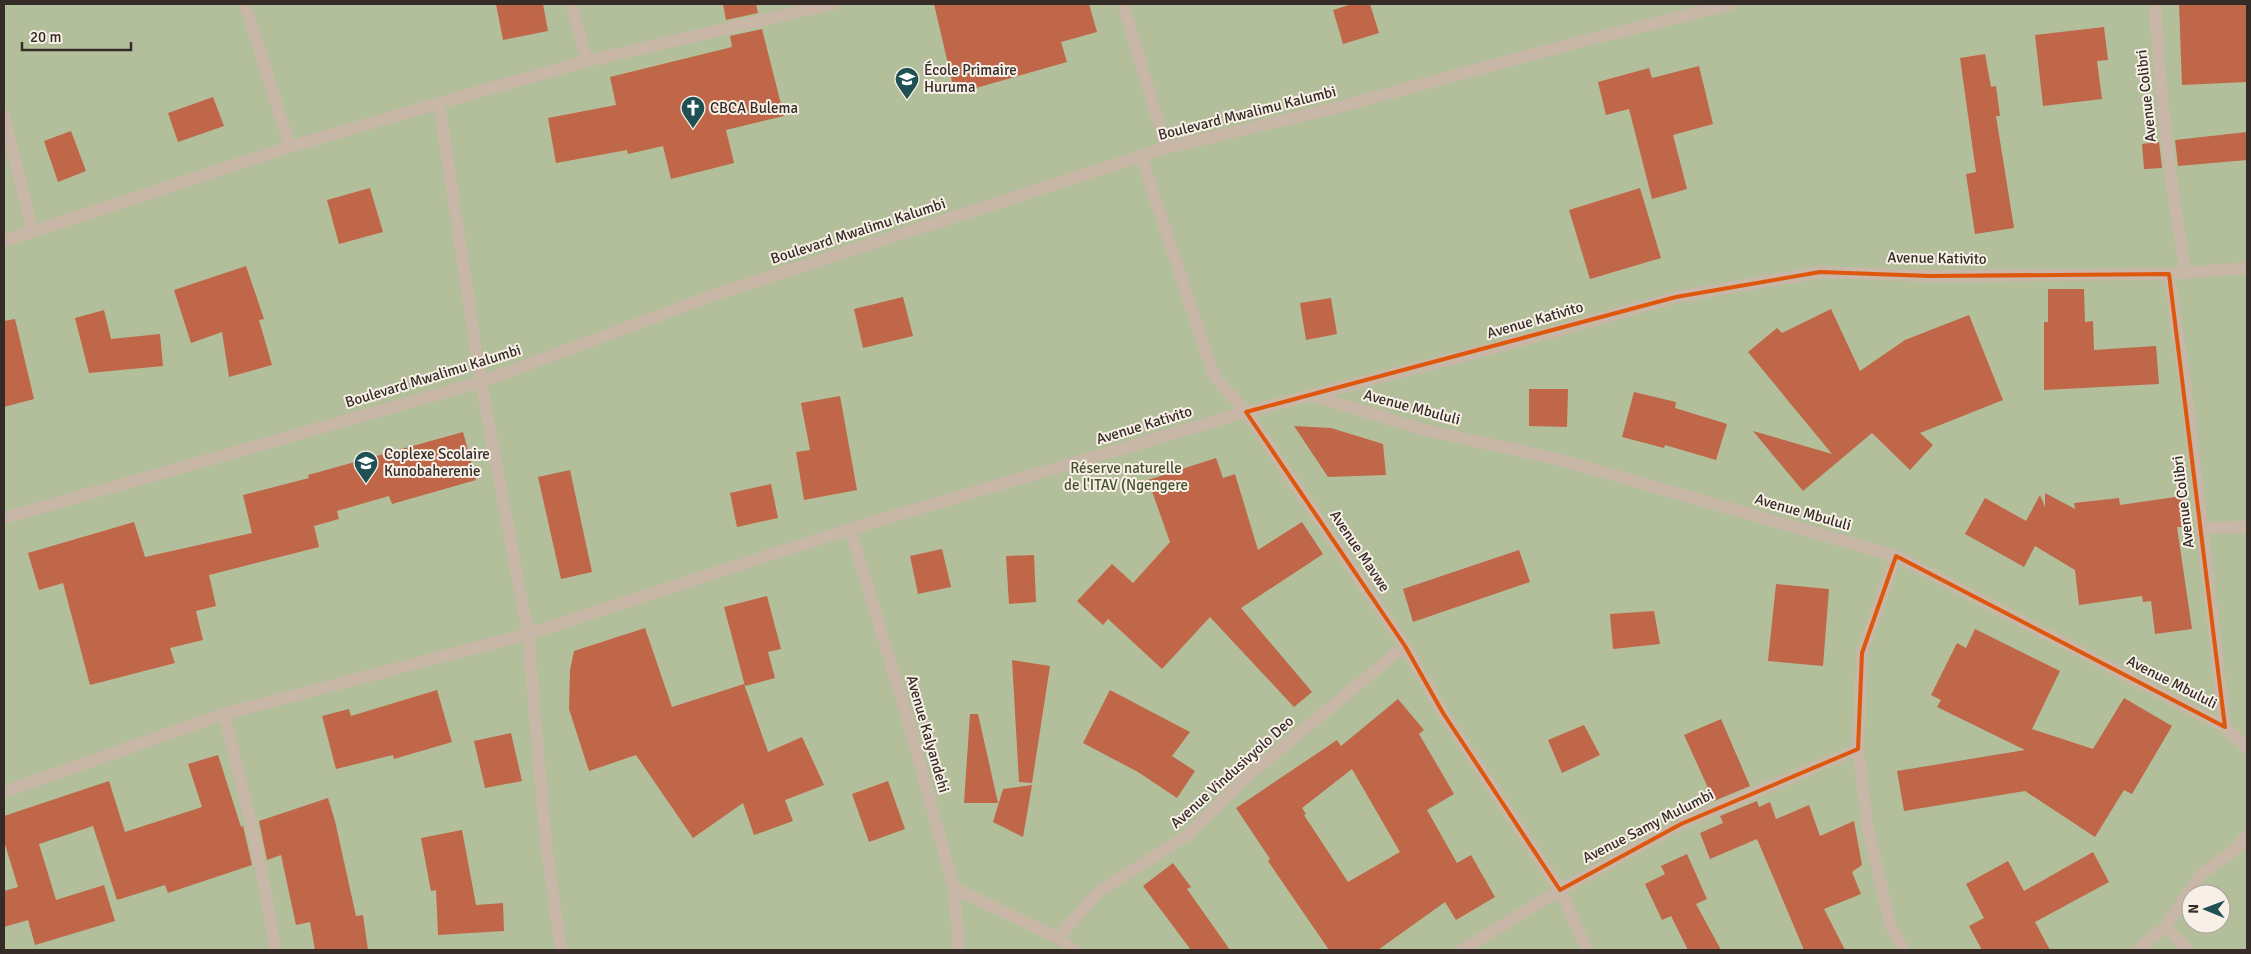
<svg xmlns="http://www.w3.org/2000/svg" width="2251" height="954" font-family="Signika,sans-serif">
<rect width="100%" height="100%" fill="#f0e6db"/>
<path fill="#b3bf9b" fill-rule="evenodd" d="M 4,4 L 2247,4 L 2247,950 L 4,950 ZM 2191,894 L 2221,894 L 2221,924 L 2191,924 Z"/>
<path fill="#c06649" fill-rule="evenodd" d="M 496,4 L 543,4 L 548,31 L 503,40 Z
M 723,4 L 756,4 L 758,13 L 726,20 Z
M 934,4 L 1089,4 L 1097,32 L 1061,42 L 1067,62 L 955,94 Z
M 1352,4 L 1370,4 L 1379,33 L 1343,44 L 1333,10 Z
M 2179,4 L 2247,4 L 2247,82 L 2182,85 Z
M 2104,27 L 2108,60 L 2097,61 L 2102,99 L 2043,106 L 2035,35 Z
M 762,29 L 784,116 L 726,130 L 734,163 L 671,179 L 663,146 L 628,154 L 627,150 L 556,163 L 548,118 L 616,105 L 610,77 L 732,47 L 730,36 Z
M 1985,54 L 1991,87 L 1996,86 L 2000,116 L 1996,116 L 2014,228 L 1975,234 L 1966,174 L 1976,172 L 1960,58 Z
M 1699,66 L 1713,124 L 1673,135 L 1687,189 L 1652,199 L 1629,109 L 1606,115 L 1598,82 L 1649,68 L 1652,78 Z
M 213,97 L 224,126 L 178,142 L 168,113 Z
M 71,131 L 86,171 L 58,182 L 44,141 Z
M 2247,132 L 2247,160 L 2178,166 L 2175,140 Z
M 2159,142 L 2162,168 L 2144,169 L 2142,144 Z
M 370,188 L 383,232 L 339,244 L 327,200 Z
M 1640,188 L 1661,258 L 1590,279 L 1569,210 Z
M 246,266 L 264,319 L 259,320 L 272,365 L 229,377 L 222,332 L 191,343 L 174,290 Z
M 2048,289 L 2084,289 L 2085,322 L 2093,321 L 2094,350 L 2156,346 L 2159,384 L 2044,390 L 2044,322 L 2048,322 Z
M 903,297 L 913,336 L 863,348 L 854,309 Z
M 1331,298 L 1337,334 L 1306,340 L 1300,303 Z
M 1831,309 L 1860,371 L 1905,340 L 1969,315 L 2003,400 L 1920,433 L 1933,445 L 1910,470 L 1872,433 L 1803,491 L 1753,431 L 1832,454 L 1748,352 L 1777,328 L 1782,333 Z
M 104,310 L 111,339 L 160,334 L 163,366 L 89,373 L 75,318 Z
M 15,319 L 34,399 L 4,407 L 4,321 Z
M 1529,389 L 1568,389 L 1567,427 L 1529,426 Z
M 1634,392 L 1676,402 L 1675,408 L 1727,424 L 1716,460 L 1665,445 L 1664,448 L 1622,437 Z
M 840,396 L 857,490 L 804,500 L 796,452 L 810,450 L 801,403 Z
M 1294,426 L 1331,428 L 1383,444 L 1386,475 L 1328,477 Z
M 463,432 L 476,480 L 392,504 L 389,496 L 337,511 L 339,519 L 314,526 L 319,547 L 209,575 L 216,606 L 196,611 L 203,640 L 170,648 L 175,663 L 90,685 L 63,583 L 39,590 L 28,553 L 134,522 L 145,557 L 252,533 L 243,495 L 309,478 L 308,475 Z
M 1216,458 L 1223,478 L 1235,474 L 1258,550 L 1302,522 L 1323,554 L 1241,608 L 1312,692 L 1294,707 L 1210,617 L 1162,669 L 1108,619 L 1103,625 L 1077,601 L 1112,564 L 1133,583 L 1170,542 L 1148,480 Z
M 570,470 L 592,572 L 561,579 L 538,477 Z
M 771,484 L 778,518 L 737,527 L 730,493 Z
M 2045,493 L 2075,509 L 2074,503 L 2119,498 L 2120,505 L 2182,496 L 2186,527 L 2177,527 L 2192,629 L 2155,634 L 2151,601 L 2143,602 L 2142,596 L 2079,605 L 2075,570 L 2035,546 L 2024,567 L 1965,534 L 1985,498 L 2026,521 L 2040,495 L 2045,507 Z
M 942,549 L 951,587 L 918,594 L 910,556 Z
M 1519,550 L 1530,582 L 1413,622 L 1403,589 Z
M 1034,555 L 1036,602 L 1009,604 L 1006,556 Z
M 1776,584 L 1829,589 L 1823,666 L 1768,661 Z
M 767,596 L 781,649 L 768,652 L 775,678 L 745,686 L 724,607 Z
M 1654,611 L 1660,644 L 1613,649 L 1610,614 Z
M 645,628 L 672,707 L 744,684 L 768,752 L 802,737 L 824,785 L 785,800 L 793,821 L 754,835 L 743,803 L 693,838 L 636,755 L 589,771 L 569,709 L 570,670 L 574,651 Z
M 1975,629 L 2060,671 L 2032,729 L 2093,749 L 2124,698 L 2172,726 L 2132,794 L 2124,790 L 2095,837 L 2025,791 L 1904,811 L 1897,771 L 2025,750 L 1937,707 L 1941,700 L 1931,695 L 1957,643 L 1966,648 Z
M 1012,660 L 1050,666 L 1032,783 L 1019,782 Z
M 437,690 L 452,742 L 394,759 L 393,755 L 336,769 L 322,716 L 349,709 L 351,716 Z
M 1110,690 L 1190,732 L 1172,756 L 1195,771 L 1177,798 L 1138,772 L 1083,743 Z
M 1398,699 L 1424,730 L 1419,734 L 1454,794 L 1427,810 L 1457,863 L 1471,855 L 1495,897 L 1456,920 L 1445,902 L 1378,950 L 1329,950 L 1268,861 L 1270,859 L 1236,808 L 1337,740 L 1341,746 ZM 1352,769 L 1400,852 L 1348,882 L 1304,815 L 1306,814 L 1302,808 Z
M 970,714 L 978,714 L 998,803 L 964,803 Z
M 1721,719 L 1750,786 L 1714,801 L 1684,735 Z
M 1584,725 L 1600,755 L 1562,773 L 1548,740 Z
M 511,733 L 522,781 L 485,788 L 474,741 Z
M 218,755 L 241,827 L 243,826 L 252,865 L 168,893 L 165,885 L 117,900 L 93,826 L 39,844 L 56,900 L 104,885 L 115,921 L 35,945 L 28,920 L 4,927 L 4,891 L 18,887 L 4,841 L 4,816 L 109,781 L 125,832 L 202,807 L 188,764 Z
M 888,781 L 905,829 L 869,842 L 852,794 Z
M 1032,785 L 1023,837 L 993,822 L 1003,789 Z
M 328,798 L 335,821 L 356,916 L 363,915 L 368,950 L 315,950 L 310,922 L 296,925 L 281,855 L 267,860 L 259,821 Z
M 1757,801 L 1759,807 L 1770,802 L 1776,819 L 1809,805 L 1820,836 L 1854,821 L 1862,865 L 1852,872 L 1861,894 L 1824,909 L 1845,950 L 1804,950 L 1757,839 L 1710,859 L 1700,833 L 1723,823 L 1720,816 Z
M 462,830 L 476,905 L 503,903 L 504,931 L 438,935 L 436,890 L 431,891 L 421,838 Z
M 2093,852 L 2109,882 L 2035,922 L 2050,950 L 1982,950 L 1969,926 L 1984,918 L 1966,884 L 2008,861 L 2024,891 Z
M 1687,854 L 1707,899 L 1696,904 L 1721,950 L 1688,950 L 1671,916 L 1662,920 L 1645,884 L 1665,874 L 1661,866 Z
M 1173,863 L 1191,887 L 1187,889 L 1230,950 L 1191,950 L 1143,886 Z"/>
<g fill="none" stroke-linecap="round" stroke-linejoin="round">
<path stroke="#c8b6a7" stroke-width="12" d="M 245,4 L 290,147
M 571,4 L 587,61
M 1123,4 L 1166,148
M 2155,4 C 2160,94 2170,184 2186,273
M 439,103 L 481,382 L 528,634 L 546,844 L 561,950
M 4,116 L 33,232
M 1141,156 L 1214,376 L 1246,412 L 1405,646 L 1443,713 L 1560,890 L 1587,950
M 4,241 L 290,147 L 439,103 L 587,61 L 833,4
M 2169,274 L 2187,397 L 2225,727
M 1314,396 L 1425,430 L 1557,459 L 1896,556 L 2225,727 L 2247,748
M 4,518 L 481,382 L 717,294 L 1166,148 L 1331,109 L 1579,42 L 1732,4
M 2202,528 L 2247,527
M 850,529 L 905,710 L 954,888 L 959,950
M 1896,556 L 1862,653 L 1858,749 L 1868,829 L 1891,927 L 1904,950
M 224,714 C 244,793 264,870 275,950
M 4,792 L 224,714 L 528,634 L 850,529 L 1246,412 L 1524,340 L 1676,297 L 1820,272 L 1929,276 L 2169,274 L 2247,268
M 954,888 L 1058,938 L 1074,950
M 2165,927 L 2188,950
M 1058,938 L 1097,893 L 1186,836 L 1249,775 L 1405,646
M 1462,950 L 1560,890 L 1681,824 L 1858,749
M 2138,950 L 2165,927 L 2201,875 L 2236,849 L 2247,835"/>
</g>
<path fill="none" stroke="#df570d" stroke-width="4" stroke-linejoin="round" d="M 1820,272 L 1929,276 L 2169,274 L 2225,727 L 1896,556 L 1862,653 L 1858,749 L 1681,824 L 1560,890 L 1443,713 L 1405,646 L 1246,412 L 1676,297 Z"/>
<defs>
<symbol id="school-pin" viewBox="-11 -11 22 30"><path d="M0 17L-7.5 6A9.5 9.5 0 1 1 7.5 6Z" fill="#1f5054" stroke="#f8f0e7"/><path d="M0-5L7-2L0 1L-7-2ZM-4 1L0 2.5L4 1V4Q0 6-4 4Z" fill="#fff"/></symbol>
<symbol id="church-pin" viewBox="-11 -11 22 30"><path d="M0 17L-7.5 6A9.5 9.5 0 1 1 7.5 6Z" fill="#1f5054" stroke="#f8f0e7"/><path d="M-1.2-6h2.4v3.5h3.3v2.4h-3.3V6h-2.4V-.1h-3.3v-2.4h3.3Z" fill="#fff"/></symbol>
</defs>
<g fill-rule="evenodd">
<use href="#school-pin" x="893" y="65" width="28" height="38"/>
<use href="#church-pin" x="679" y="94" width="28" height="38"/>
<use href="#school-pin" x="352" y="449" width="28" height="38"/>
</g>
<g text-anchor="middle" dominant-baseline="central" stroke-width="4" stroke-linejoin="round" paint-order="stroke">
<g font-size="15" fill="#352c27" stroke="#f8f0e7" text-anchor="start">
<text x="924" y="70">École Primaire<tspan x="924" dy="17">Huruma</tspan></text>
<text x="710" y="108">CBCA Bulema</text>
<text x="384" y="454">Coplexe Scolaire<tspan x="384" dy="17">Kunobaherenie</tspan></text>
</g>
<g font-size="15" fill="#352c27" stroke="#f8f0e7">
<text transform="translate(2146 96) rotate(-96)">Avenue Colibri</text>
<text transform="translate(1247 113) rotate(-14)">Boulevard Mwalimu Kalumbi</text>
<text transform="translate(858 231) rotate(-18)">Boulevard Mwalimu Kalumbi</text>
<text transform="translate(1937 258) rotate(1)">Avenue Kativito</text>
<text transform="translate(1535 320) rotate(-16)">Avenue Kativito</text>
<text transform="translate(433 376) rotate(-17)">Boulevard Mwalimu Kalumbi</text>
<text transform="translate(1412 407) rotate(15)">Avenue Mbululi</text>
<text transform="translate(1144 425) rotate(-17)">Avenue Kativito</text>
<text transform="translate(2183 502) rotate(-97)">Avenue Colibri</text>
<text transform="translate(1803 512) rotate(16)">Avenue Mbululi</text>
<text transform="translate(1360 551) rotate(56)">Avenue Mavwe</text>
<text transform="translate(2172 682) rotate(27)">Avenue Mbululi</text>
<text transform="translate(928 734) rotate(74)">Avenue Kalyandehi</text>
<text transform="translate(1232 772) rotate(-42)">Avenue Vindusivyolo Deo</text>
<text transform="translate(1648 826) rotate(-27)">Avenue Samy Mulumbi</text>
</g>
<g font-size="15" fill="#44522c" stroke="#f8f0e7">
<text x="1126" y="468">Réserve naturelle<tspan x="1126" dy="17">de l'ITAV (Ngengere</tspan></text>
</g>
</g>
<rect width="2251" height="954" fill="none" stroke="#352c27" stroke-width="10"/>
<g transform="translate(2206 909) rotate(271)"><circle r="24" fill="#f8f0e7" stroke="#aaa29a"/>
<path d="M0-4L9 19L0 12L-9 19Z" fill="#1f5054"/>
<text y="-8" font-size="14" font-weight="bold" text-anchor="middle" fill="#352c27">N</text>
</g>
<path d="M22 42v8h109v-8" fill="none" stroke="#352c27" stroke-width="2.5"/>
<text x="30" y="42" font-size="15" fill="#352c27" stroke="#f8f0e7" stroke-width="4" paint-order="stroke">20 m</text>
</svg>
